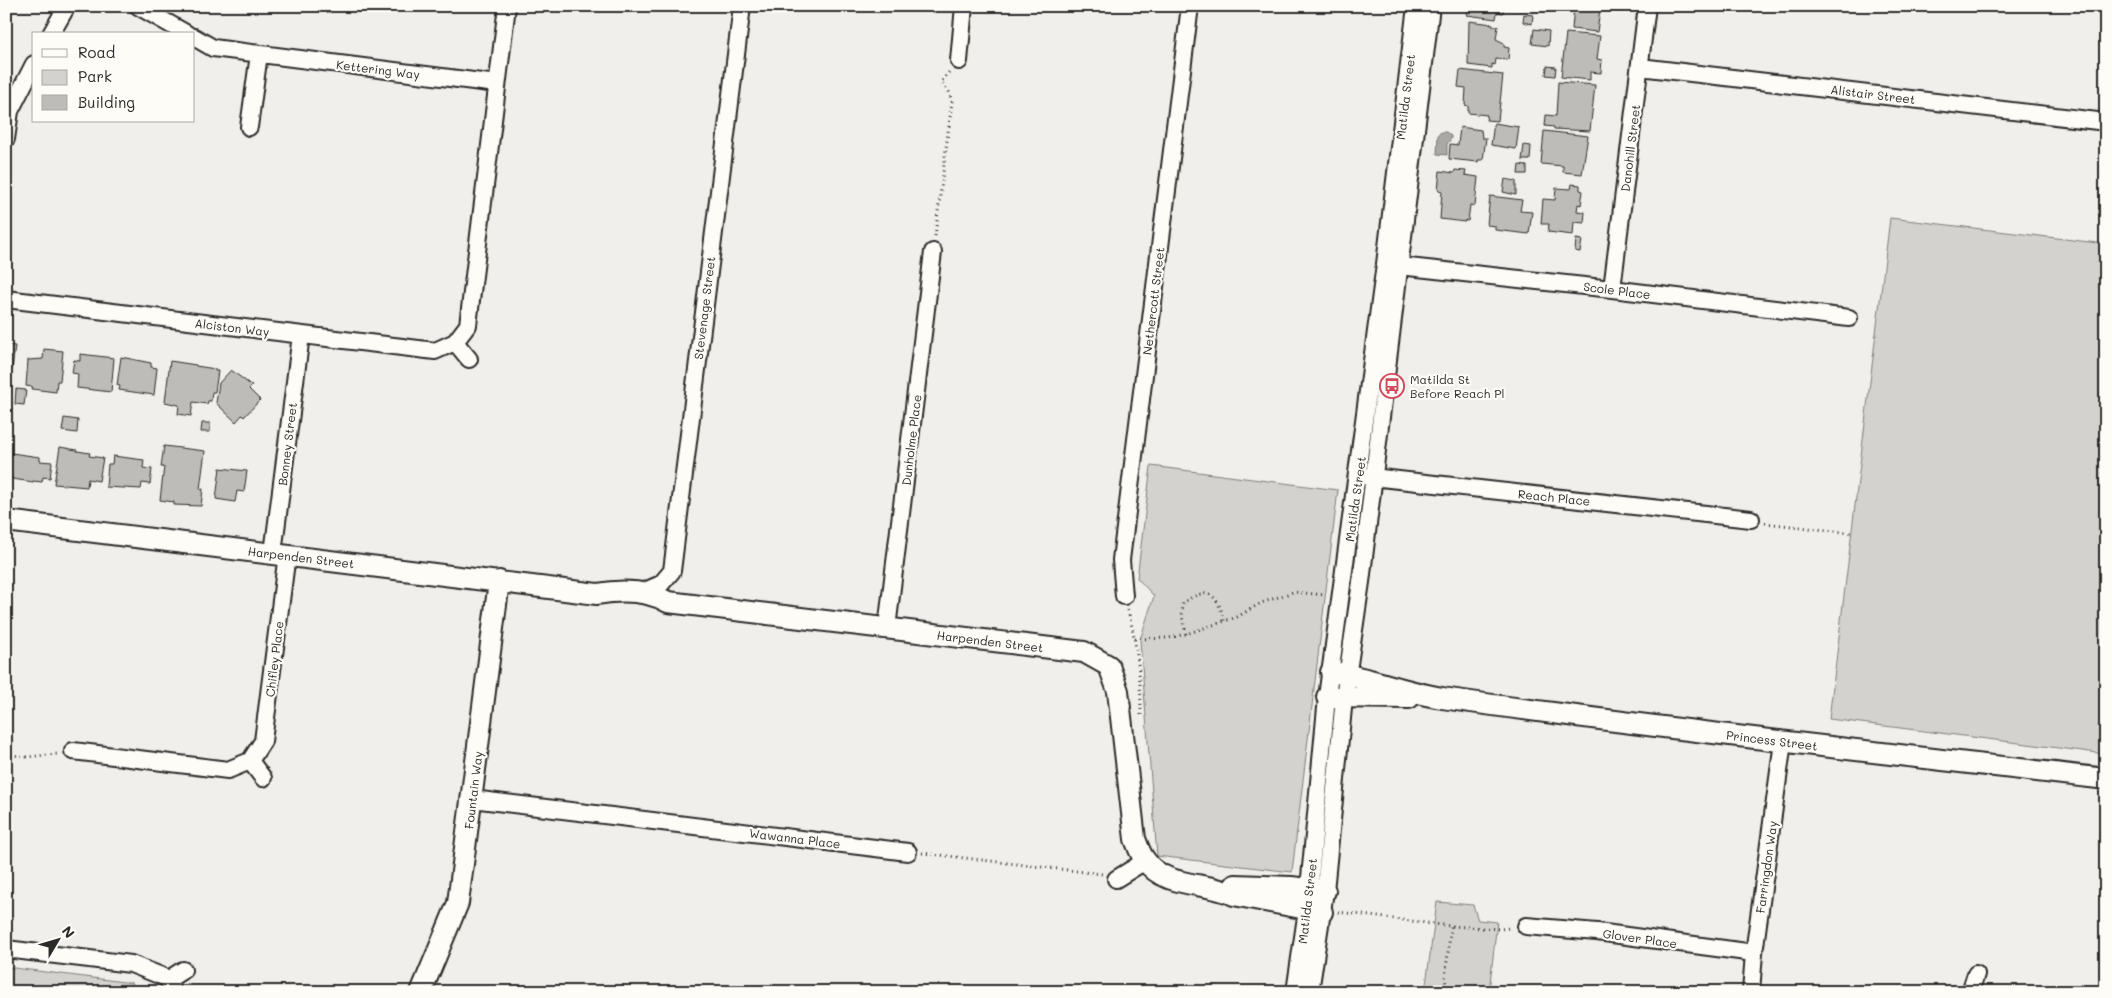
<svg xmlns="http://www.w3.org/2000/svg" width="2112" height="998" font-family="Mali,sans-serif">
<rect width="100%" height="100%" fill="#f0efeb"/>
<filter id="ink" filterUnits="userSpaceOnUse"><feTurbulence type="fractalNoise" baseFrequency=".02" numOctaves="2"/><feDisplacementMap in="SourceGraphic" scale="10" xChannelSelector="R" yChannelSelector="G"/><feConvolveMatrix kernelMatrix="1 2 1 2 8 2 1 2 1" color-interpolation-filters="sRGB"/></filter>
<g filter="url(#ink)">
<path fill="#d3d2cf" stroke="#7f7e7d" d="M 1890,218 L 2106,244 L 2106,754 L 1829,719 Z
M 1151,466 L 1338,490 L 1292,872 L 1157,856 L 1140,640 L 1154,596 L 1137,578 Z
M 1437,902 L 1473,905 L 1478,920 L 1497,922 L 1489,992 L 1425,992 Z
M 6,967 L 132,983 L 141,992 L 6,992 Z"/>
<path fill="#aaa9a7" stroke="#777775" d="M 1442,132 L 1446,132 L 1451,136 L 1451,139 L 1447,144 L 1447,155 L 1437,154 L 1438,134 Z"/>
<path fill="#bdbcb8" stroke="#2b2b2b" d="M 1468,6 L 1504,6 L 1503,13 L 1497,12 L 1496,19 L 1467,15 Z
M 1574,6 L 1598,6 L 1597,8 L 1600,9 L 1597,32 L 1572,29 Z
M 1524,14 L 1533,15 L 1532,24 L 1523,22 Z
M 1469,21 L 1493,24 L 1493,26 L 1498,26 L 1496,39 L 1504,43 L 1504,47 L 1509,48 L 1508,60 L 1496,59 L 1495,65 L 1492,64 L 1492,68 L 1468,65 Z
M 1534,29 L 1549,31 L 1548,46 L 1532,44 Z
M 1566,33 L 1600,36 L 1597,59 L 1602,60 L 1601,73 L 1590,72 L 1590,80 L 1561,77 Z
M 1547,66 L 1556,67 L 1555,76 L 1546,75 Z
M 1460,70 L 1503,75 L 1498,121 L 1486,120 L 1487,115 L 1468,113 L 1468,106 L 1465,105 L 1466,88 L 1458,87 Z
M 1558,82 L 1595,85 L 1590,131 L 1554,129 L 1554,127 L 1545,126 L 1546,115 L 1556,116 Z
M 1494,123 L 1519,127 L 1516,149 L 1491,145 Z
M 1460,127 L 1481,130 L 1482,138 L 1486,138 L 1483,160 L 1478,160 L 1478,162 L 1449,159 L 1450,144 L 1458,145 Z
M 1544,131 L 1588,136 L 1582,174 L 1563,172 L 1563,166 L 1541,164 Z
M 1524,145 L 1531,146 L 1530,160 L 1522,160 Z
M 1519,165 L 1527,166 L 1527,174 L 1518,174 Z
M 1455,170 L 1466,171 L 1465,175 L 1478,177 L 1475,206 L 1470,205 L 1468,221 L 1465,220 L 1465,222 L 1440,219 L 1442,191 L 1438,190 L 1440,171 L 1454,173 Z
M 1505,179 L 1516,181 L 1516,195 L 1503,192 Z
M 1572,184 L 1580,185 L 1580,190 L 1583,191 L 1581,205 L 1578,204 L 1577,211 L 1585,212 L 1584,223 L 1574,222 L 1573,235 L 1548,232 L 1549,224 L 1541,224 L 1543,199 L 1555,200 L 1556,188 L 1571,189 Z
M 1490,196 L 1522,200 L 1520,211 L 1532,212 L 1529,234 L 1495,230 L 1495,226 L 1487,225 Z
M 1576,239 L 1582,240 L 1580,252 L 1575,251 Z
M 6,345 L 15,346 L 12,370 L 6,369 Z
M 44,349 L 63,351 L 60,381 L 57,381 L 56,392 L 32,389 L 33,387 L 26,386 L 28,360 L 43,359 Z
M 80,354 L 114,358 L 111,392 L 77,388 L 78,374 L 72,373 L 74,360 L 80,361 Z
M 121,357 L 151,363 L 151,367 L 157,368 L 154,395 L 119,390 L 120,386 L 117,385 Z
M 170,361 L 196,365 L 196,366 L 215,369 L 215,371 L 218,371 L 215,392 L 212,392 L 211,401 L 208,401 L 207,404 L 193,402 L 191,416 L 178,414 L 179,405 L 165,402 Z
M 231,370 L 252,386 L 249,389 L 260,400 L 244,417 L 242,415 L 236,422 L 216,403 L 219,383 Z
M 16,389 L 26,390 L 24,405 L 15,404 Z
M 64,418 L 78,420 L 77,433 L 62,431 Z
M 202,423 L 210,423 L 210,432 L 201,432 Z
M 164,446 L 205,451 L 200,489 L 203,489 L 201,506 L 174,505 L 174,502 L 160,500 L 164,467 L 161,467 Z
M 60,447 L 77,450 L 77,451 L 90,453 L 89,456 L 103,458 L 99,481 L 88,479 L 87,487 L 54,484 Z
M 11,453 L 40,457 L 40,461 L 52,462 L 50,478 L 43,477 L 42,482 L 33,481 L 33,482 L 12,479 L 12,477 L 6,477 L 6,458 L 10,458 Z
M 113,456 L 144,460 L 143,468 L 152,469 L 150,484 L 142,483 L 141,489 L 106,487 L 108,464 L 112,464 Z
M 220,468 L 247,471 L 244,492 L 237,491 L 235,502 L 216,499 Z"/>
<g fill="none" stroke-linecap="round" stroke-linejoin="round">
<defs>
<path id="minor" d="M 138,6 L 187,34
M 51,34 L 67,6
M 194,37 L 213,48 L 497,84
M 959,61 L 964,6
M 1640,67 L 2106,122
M 249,127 L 259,54
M 6,139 L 10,111 L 34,64
M 1390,265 L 1612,289 L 1849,318
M 1612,289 L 1647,6
M 6,299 L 435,351 L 455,342 L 468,325 L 507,6
M 455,342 L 469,359
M 1363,476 L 1751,519
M 273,553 L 301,335
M 640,593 L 661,584 L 672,571 L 742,6
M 1124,596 L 1121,560 L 1190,6
M 887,628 L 933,252
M 73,751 L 228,770 L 250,761 L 263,741 L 287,554
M 250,761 L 263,778
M 472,799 L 908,852
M 1116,879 L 1145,861
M 1526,926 L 1597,932 L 1754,953
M 6,949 L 131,964 L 169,979 L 172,992
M 169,979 L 183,970
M 1295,992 L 1307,910 L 1327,697 L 1385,264 L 1416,6
M 1310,992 L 1325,891 L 1344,698 L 1361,582 L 1431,6
M 1751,992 L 1754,953 L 1783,742
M 1970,992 L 1976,974"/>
<path id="tertiary" d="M 6,521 L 597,594 C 620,590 647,590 668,602 L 1084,652 L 1109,666 L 1118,691 L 1135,839 C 1138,846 1140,854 1145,860 C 1165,889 1206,881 1234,895 L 1322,912
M 1331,672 C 1369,677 1404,692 1442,698 C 1663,729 1884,753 2106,779
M 1327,697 L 1409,698
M 1235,885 L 1291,887 L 1325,891
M 421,992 L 458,903 L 499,581"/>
</defs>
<use href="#minor" stroke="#2b2b2b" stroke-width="20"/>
<use href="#tertiary" stroke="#2b2b2b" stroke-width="24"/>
<path stroke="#2b2b2b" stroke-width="3" stroke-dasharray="1 4" stroke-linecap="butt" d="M 935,236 L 952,101 L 949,92 L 941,82 L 949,72
M 1765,523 L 1852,533
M 1128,610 C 1137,645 1141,679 1141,715
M 1186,634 L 1182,616 L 1183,603 C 1208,585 1218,594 1224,621
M 1135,639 L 1169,638 L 1186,634 L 1237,617 L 1261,603 L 1293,592 L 1326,595
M 6,754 L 27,757 L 57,754
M 922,853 L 1102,874
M 1338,912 L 1451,926 L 1500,929 L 1510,928
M 1448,992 L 1445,979 L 1451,926"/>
<use href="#minor" stroke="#fdfcf7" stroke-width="16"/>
<use href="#tertiary" stroke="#fdfcf7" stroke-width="20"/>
</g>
</g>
<defs>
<symbol id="bus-ring" viewBox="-11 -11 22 22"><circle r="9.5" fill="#fdfcf7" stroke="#d1495b" stroke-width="1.5"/><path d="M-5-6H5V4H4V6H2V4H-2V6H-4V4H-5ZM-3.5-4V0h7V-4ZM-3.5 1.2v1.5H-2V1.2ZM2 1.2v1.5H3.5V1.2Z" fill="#d1495b"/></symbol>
</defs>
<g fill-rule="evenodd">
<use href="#bus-ring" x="1378" y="372" width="28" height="28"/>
</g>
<g text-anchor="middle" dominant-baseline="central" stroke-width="4.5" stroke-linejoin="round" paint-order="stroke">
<g font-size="12" fill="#2b2b2b" stroke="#fdfcf7">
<text transform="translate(378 69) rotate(7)">Kettering Way</text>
<text transform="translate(1873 94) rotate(7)">Alistair Street</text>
<text transform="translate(1405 97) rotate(-83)">Matilda Street</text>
<text transform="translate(1630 148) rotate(-83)">Danohill Street</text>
<text transform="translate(1617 290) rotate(7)">Scole Place</text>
<text transform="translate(1153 301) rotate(-83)">Nethercott Street</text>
<text transform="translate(704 308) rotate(-83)">Stevenage Street</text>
<text transform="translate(232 327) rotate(7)">Alciston Way</text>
<text transform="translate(911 440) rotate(-83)">Dunholme Place</text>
<text transform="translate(287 444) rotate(-83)">Bonney Street</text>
<text transform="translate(1554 497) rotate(6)">Reach Place</text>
<text transform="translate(1355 499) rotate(-82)">Matilda Street</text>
<text transform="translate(301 557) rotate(7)">Harpenden Street</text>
<text transform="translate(990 641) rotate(7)">Harpenden Street</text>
<text transform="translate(274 659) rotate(-83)">Chifley Place</text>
<text transform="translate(1772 740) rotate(7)">Princess Street</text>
<text transform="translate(473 790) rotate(-83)">Fountain Way</text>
<text transform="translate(795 838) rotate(7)">Wawanna Place</text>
<text transform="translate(1766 867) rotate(-82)">Farringdon Way</text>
<text transform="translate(1307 901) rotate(-83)">Matilda Street</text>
<text transform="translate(1640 938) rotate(8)">Glover Place</text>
</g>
<g font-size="12" fill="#2b2b2b" stroke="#fdfcf7" text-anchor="start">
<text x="1410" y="379">Matilda St<tspan x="1410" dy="14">Before Reach Pl</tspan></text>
</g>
</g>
<rect width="2112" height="998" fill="none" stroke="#fdfcf7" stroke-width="25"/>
<rect x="12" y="12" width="2087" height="973" fill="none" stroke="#2b2b2b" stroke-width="2" filter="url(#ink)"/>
<rect x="32" y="32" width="162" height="90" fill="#fdfcf7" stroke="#a9a8a5"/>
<rect x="42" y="49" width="25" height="8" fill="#fdfcf7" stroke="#a9a8a5"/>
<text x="78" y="58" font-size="15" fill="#2b2b2b">Road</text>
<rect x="42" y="70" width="25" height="15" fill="#d3d2cf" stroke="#a9a8a5"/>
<text x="78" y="82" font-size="15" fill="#2b2b2b">Park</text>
<rect x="42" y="95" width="25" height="15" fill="#bdbcb8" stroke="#a9a8a5"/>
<text x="78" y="108" font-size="15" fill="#2b2b2b">Building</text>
<g transform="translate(58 940) rotate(52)" stroke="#fdfcf7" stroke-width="4" paint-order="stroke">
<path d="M0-4L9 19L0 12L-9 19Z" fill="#2b2b2b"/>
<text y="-8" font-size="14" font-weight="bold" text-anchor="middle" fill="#2b2b2b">N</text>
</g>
</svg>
